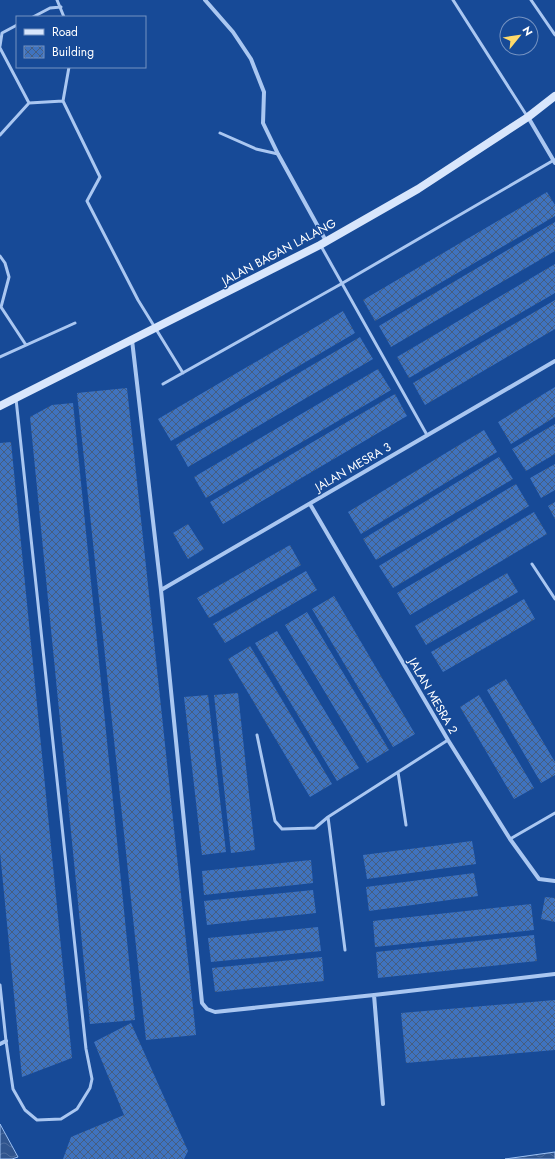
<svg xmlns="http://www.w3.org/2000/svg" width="555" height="1159" font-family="Jost,sans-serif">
<defs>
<pattern id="water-waves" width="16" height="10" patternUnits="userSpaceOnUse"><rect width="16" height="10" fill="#30558e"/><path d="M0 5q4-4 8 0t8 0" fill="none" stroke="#4f6e9f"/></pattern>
<pattern id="building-cross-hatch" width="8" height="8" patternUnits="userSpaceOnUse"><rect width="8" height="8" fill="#3f73bf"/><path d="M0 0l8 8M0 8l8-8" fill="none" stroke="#465e80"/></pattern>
</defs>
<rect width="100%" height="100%" fill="#174a97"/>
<path fill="url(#water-waves)" stroke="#9cc1f4" d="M 0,1124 L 18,1157 L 12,1159 L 0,1159 Z
M 555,1152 L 555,1159 L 505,1159 Z"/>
<path fill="url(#building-cross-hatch)" d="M 547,192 L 555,205 L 555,216 L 375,321 L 363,300 Z
M 555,222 L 555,251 L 391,347 L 379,326 Z
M 555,264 L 555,293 L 409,378 L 397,357 Z
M 555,300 L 555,329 L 425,405 L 413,383 Z
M 343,311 L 355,333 L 171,441 L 158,419 Z
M 360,337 L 373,359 L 188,467 L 176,445 Z
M 378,369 L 391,390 L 206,498 L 194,477 Z
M 555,387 L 555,417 L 511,444 L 498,422 Z
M 127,388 L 196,1035 L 146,1040 L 77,393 Z
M 395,394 L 407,416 L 223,524 L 210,502 Z
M 73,403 L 135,1020 L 90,1024 L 30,417 L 52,405 Z
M 555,424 L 555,454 L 526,471 L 512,449 Z
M 484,430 L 497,452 L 361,534 L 348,512 Z
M 11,442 L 72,1058 L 22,1077 L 0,852 L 0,443 Z
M 499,457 L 513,479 L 376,560 L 363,539 Z
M 555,464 L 555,490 L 541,498 L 530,478 Z
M 516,484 L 529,506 L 393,588 L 379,566 Z
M 555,502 L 555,519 L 548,506 Z
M 534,512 L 547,534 L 410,615 L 397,593 Z
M 188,524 L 204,549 L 188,559 L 173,533 Z
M 290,545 L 301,565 L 209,618 L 197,598 Z
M 306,571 L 317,590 L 225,643 L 213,624 Z
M 507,573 L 518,592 L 426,645 L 415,626 Z
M 334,596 L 415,734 L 393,747 L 312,609 Z
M 524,599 L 535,619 L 443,672 L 431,652 Z
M 307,612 L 389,750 L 367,763 L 285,625 Z
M 277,631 L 359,768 L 337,781 L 255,643 Z
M 250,646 L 332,784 L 310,797 L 228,659 Z
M 506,679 L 555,762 L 555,775 L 541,783 L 487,690 Z
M 238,693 L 255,850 L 231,853 L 214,695 Z
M 208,695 L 226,852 L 202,855 L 184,697 Z
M 479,695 L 534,788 L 514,799 L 460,707 Z
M 472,841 L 476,864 L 367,879 L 363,855 Z
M 311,860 L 313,883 L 204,895 L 202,871 Z
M 474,873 L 478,896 L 369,911 L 366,887 Z
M 313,890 L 316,913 L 207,925 L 204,901 Z
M 545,897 L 555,898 L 555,922 L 541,919 Z
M 531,904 L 534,930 L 375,947 L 373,921 Z
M 318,927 L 321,951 L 211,962 L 208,938 Z
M 534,935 L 537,961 L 378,978 L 376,952 Z
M 322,957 L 324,981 L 215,992 L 212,968 Z
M 555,1000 L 555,1050 L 406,1063 L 401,1013 Z
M 131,1023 L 188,1151 L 184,1159 L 63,1159 L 71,1137 L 124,1115 L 94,1042 Z"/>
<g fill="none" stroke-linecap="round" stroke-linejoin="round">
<path stroke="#aac7f1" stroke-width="3" d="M 57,0 L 64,17
M 453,0 L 527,116
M 531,0 L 555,35
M 33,17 L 50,8 L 61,7
M 0,46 L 2,33 L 17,25
M 0,48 L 29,103
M 69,67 L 63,101 L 100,177 L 87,201 L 138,300 L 183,373
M 220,133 L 256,149 L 278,154
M 0,135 L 29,103 L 63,101
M 321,246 L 427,435
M 0,256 L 5,263 L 9,277 L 1,307 L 26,345
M 0,357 L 75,323
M 163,384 L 341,284 L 554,160
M 532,564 L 555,599
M 257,735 L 275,821 L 282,829 L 315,828 L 328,817 L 448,740
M 398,772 L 406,825
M 328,817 L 345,950
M 510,839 L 555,813
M 0,985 L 6,1041 L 13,1089 L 25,1110 L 37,1120 L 61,1119 L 77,1109 L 90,1088 L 92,1079 L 86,1049 L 16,399"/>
<path stroke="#aac7f1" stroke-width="4" d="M 205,0 L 233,32 L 251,59 L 264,92 L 263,123 L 278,154 L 326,241
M 528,117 L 555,163
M 132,340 L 161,590 L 202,1003 L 207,1009 L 215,1012 L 374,995 L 555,974
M 310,504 L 448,740 L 510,839 L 539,879 L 555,881
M 161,590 L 555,361
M 374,995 L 383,1104
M 0,1044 L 6,1041"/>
<path stroke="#d8e6fc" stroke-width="8" d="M 0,406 L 320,245 L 418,189 L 528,117 L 555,96"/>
</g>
<g text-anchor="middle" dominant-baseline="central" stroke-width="3" stroke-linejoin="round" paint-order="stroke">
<g font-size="12" fill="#fff" stroke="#174a97">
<text transform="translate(279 252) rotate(-28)">JALAN BAGAN LALANG</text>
<text transform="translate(353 467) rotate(-30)">JALAN MESRA 3</text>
<text transform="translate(433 696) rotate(60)">JALAN MESRA 2</text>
</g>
</g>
<rect x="16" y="16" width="130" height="52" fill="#174a97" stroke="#7492c1"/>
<rect x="24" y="29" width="20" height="6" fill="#d8e6fc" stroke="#7492c1"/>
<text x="52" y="36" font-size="12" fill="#ffffff">Road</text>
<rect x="24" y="46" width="20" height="12" fill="url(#building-cross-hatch)" stroke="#7492c1"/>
<text x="52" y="56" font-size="12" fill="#ffffff">Building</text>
<g transform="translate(519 36) rotate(60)"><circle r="19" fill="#174a97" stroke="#7492c1"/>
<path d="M0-3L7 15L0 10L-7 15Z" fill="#ffda6a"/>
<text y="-6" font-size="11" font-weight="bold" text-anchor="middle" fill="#ffffff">N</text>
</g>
</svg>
